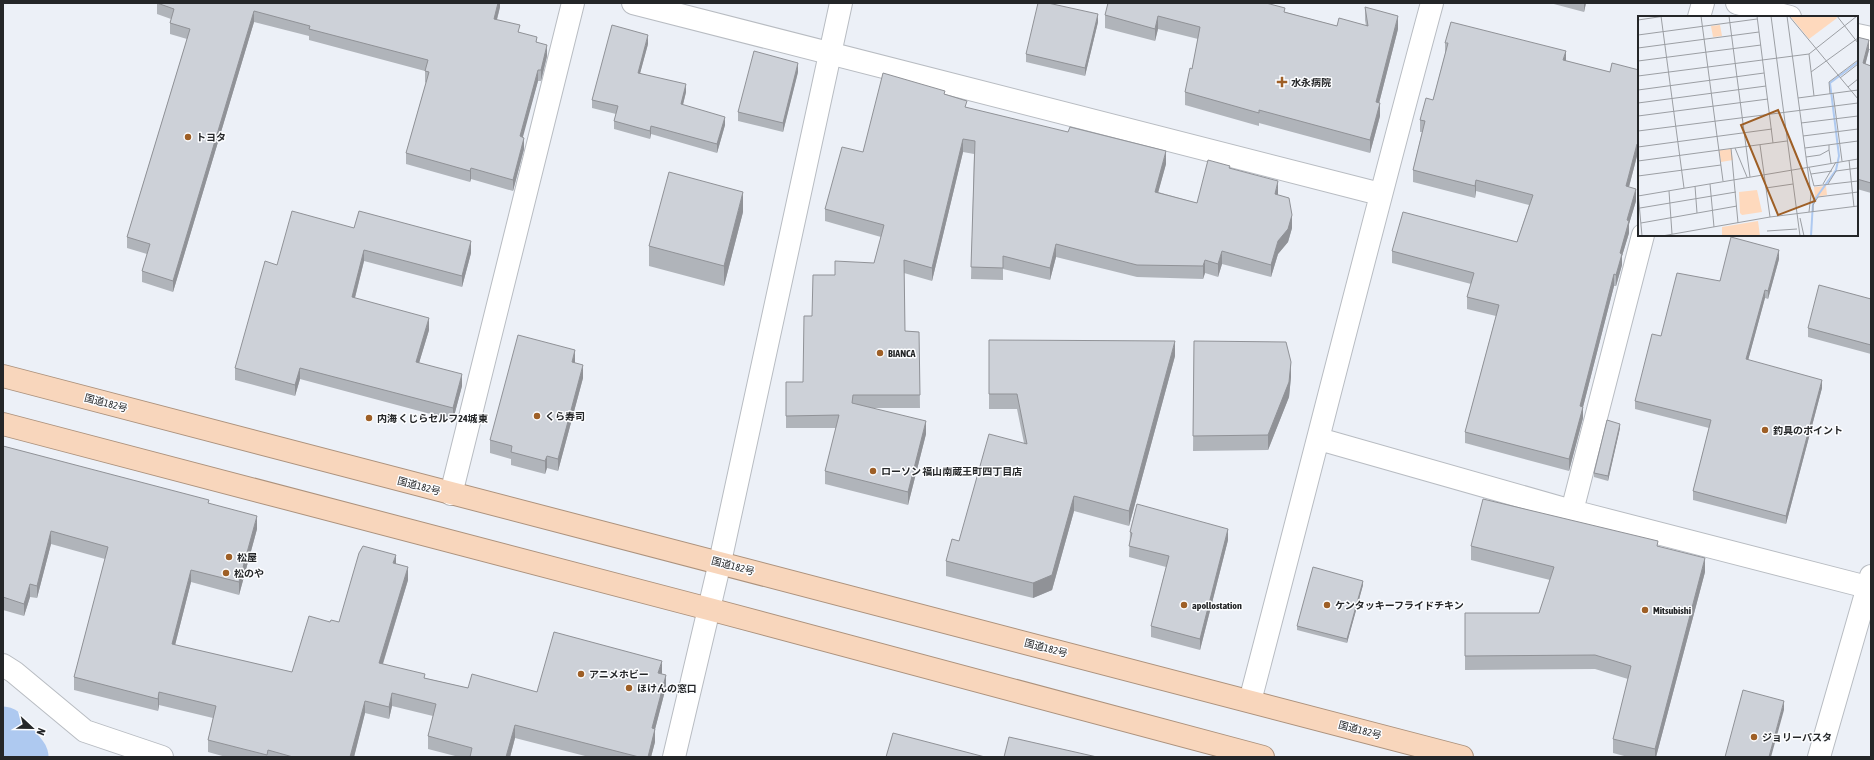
<svg xmlns="http://www.w3.org/2000/svg" width="1874" height="760" font-family="'Asap Condensed','Noto Sans JP',sans-serif">
<rect width="100%" height="100%" fill="#ecf0f7"/>
<g fill="none" stroke-linecap="round" stroke-linejoin="round">
<path stroke="#aec9f0" stroke-width="51" d="M 3,732 L 23,757"/>
<defs>
<path id="minor" d="M 633,3 L 1380,194
M 1737,3 L 1790,17
M 1699,17 L 1703,3
M 1857,35 L 1871,38
M 1319,439 L 1572,511 L 1871,588
M 451,494 L 573,3
M 1572,511 L 1643,235
M 3,665 L 14,672 L 85,731 L 162,757
M 1250,701 C 1311,469 1369,235 1432,3"/>
<path id="tertiary" d="M 674,757 L 720,562 L 841,3
M 1819,757 L 1871,576"/>
<path id="trunk" d="M 3,376 L 1462,757
M 3,424 L 709,609 L 1263,757"/>
</defs>
<use href="#minor" stroke="#b8bcc2" stroke-width="24"/>
<use href="#tertiary" stroke="#b8bcc2" stroke-width="24"/>
<use href="#trunk" stroke="#ac927d" stroke-width="24"/>
<use href="#minor" stroke="#fff" stroke-width="22"/>
<use href="#tertiary" stroke="#fff" stroke-width="22"/>
<use href="#trunk" stroke="#f8d6bc" stroke-width="22"/>
</g>
<path fill="#b0b4ba" d="M 157,3 L 500,3 L 500,7 L 497,20 L 537,42 L 547,56 L 541,81 L 538,81 L 522,137 L 524,149 L 513,191 L 471,179 L 470,182 L 406,164 L 406,153 L 426,83 L 425,82 L 425,71 L 309,40 L 309,36 L 254,22 L 173,292 L 142,282 L 142,271 L 147,254 L 127,248 L 127,237 L 187,39 L 170,34 L 170,23 L 171,19 L 157,14 Z
M 1550,3 L 1586,3 L 1584,12 Z
M 1365,7 L 1398,29 L 1379,103 L 1380,116 L 1370,153 L 1259,123 L 1259,126 L 1185,105 L 1185,92 L 1192,69 L 1198,39 L 1158,29 L 1155,41 L 1105,28 L 1105,15 L 1285,12 L 1337,26 L 1366,26 L 1365,20 Z
M 1098,22 L 1085,76 L 1026,62 L 1026,54 Z
M 1857,37 L 1869,50 L 1865,64 L 1871,66 L 1871,193 L 1857,189 Z
M 1445,43 L 1566,61 L 1610,72 L 1639,70 L 1639,157 L 1637,156 L 1629,187 L 1636,201 L 1629,224 L 1629,233 L 1622,256 L 1622,265 L 1616,286 L 1614,286 L 1583,407 L 1583,418 L 1569,471 L 1465,443 L 1465,432 L 1496,316 L 1467,309 L 1467,297 L 1471,284 L 1392,263 L 1392,251 L 1517,242 L 1529,205 L 1476,191 L 1475,198 L 1413,182 L 1413,170 L 1422,132 L 1420,132 L 1420,120 L 1433,100 L 1445,54 Z
M 648,44 L 640,73 L 686,92 L 683,105 L 725,125 L 717,153 L 651,134 L 650,139 L 614,129 L 614,121 L 616,114 L 592,108 L 592,100 Z
M 798,72 L 783,132 L 738,121 L 738,112 Z
M 945,95 L 967,108 L 1166,164 L 1158,192 L 1197,203 L 1230,168 L 1278,194 L 1278,195 L 1292,228 L 1288,242 L 1278,254 L 1271,277 L 1222,264 L 1218,277 L 1205,273 L 1203,279 L 1137,277 L 1056,257 L 1050,280 L 1003,269 L 1003,280 L 971,279 L 974,154 L 963,152 L 932,281 L 904,273 L 905,331 L 919,332 L 920,408 L 869,408 L 926,434 L 908,505 L 825,484 L 825,471 L 836,428 L 786,428 L 786,382 L 803,382 L 812,316 L 835,275 L 874,263 L 881,237 L 825,221 L 825,209 L 863,152 Z
M 743,212 L 724,286 L 649,266 L 649,246 Z
M 354,228 L 471,253 L 462,287 L 364,261 L 355,298 L 429,330 L 419,363 L 462,386 L 453,420 L 300,379 L 295,396 L 235,380 L 235,368 L 277,265 Z
M 1779,259 L 1768,299 L 1765,298 L 1748,360 L 1822,388 L 1786,524 L 1693,500 L 1693,491 L 1709,428 L 1635,409 L 1635,401 L 1661,336 L 1720,281 Z
M 1871,299 L 1871,354 L 1808,337 L 1808,328 Z
M 989,340 L 1175,356 L 1129,526 L 1074,511 L 1052,590 L 1033,598 L 946,576 L 946,561 L 1024,443 L 1017,409 L 989,409 Z
M 1194,341 L 1291,377 L 1289,397 L 1268,450 L 1193,451 Z
M 574,363 L 583,378 L 558,471 L 547,468 L 545,474 L 511,465 L 511,459 L 490,453 L 490,440 Z
M 1620,428 L 1608,481 L 1594,477 L 1594,473 Z
M 3,446 L 209,504 L 257,529 L 239,595 L 191,582 L 175,645 L 292,672 L 330,622 L 339,622 L 396,564 L 408,580 L 383,664 L 425,678 L 468,688 L 537,692 L 662,674 L 666,687 L 655,729 L 655,742 L 651,757 L 589,757 L 515,738 L 510,757 L 459,757 L 428,749 L 428,736 L 433,716 L 392,706 L 389,719 L 365,713 L 354,757 L 226,757 L 208,752 L 208,740 L 213,718 L 159,705 L 158,711 L 74,690 L 74,677 L 105,559 L 51,544 L 37,598 L 30,597 L 24,616 L 3,610 Z
M 1130,532 L 1228,540 L 1200,650 L 1151,637 L 1151,626 L 1166,567 L 1129,557 Z
M 1471,546 L 1658,546 L 1705,572 L 1656,757 L 1628,757 L 1613,753 L 1613,739 L 1628,679 L 1595,669 L 1465,670 L 1465,613 L 1539,613 L 1550,580 L 1471,560 Z
M 1363,585 L 1347,643 L 1297,630 L 1297,626 Z"/>
<path fill="#909297" d="M 498,3 L 500,3 L 500,7 L 494,30 L 494,19 Z
M 1584,3 L 1586,3 L 1584,12 Z
M 254,11 L 254,22 L 173,292 L 173,281 Z
M 1098,14 L 1098,22 L 1085,76 L 1085,68 Z
M 1158,16 L 1158,29 L 1155,41 L 1155,29 Z
M 1398,16 L 1398,29 L 1376,115 L 1376,102 Z
M 648,35 L 648,44 L 638,81 L 638,73 Z
M 1869,40 L 1869,50 L 1863,74 L 1863,63 Z
M 547,45 L 547,56 L 541,81 L 541,70 Z
M 1566,51 L 1566,62 L 1563,60 Z
M 798,63 L 798,72 L 783,132 L 783,123 Z
M 538,70 L 538,81 L 520,148 L 520,136 Z
M 686,84 L 686,92 L 681,112 L 681,104 Z
M 1380,103 L 1380,116 L 1370,153 L 1370,140 Z
M 725,117 L 725,125 L 717,153 L 717,144 Z
M 651,126 L 651,134 L 650,139 L 650,131 Z
M 524,138 L 524,149 L 513,191 L 513,180 Z
M 963,139 L 963,152 L 932,281 L 932,268 Z
M 1637,144 L 1637,156 L 1626,198 L 1626,186 Z
M 1166,151 L 1166,164 L 1155,204 L 1155,192 Z
M 471,168 L 471,179 L 470,182 L 470,171 Z
M 1476,180 L 1476,191 L 1475,198 L 1475,186 Z
M 1278,181 L 1278,194 L 1275,207 L 1275,194 Z
M 1636,189 L 1636,201 L 1629,224 L 1629,233 L 1622,256 L 1622,265 L 1616,286 L 1616,275 L 1620,253 L 1627,220 Z
M 743,192 L 743,212 L 724,286 L 724,266 Z
M 1292,215 L 1292,228 L 1288,242 L 1278,254 L 1271,277 L 1271,265 L 1278,241 Z
M 471,241 L 471,253 L 462,287 L 462,276 Z
M 1056,244 L 1056,257 L 1050,280 L 1050,268 Z
M 364,250 L 364,261 L 352,309 L 352,297 Z
M 1779,250 L 1779,259 L 1768,299 L 1768,291 Z
M 1222,251 L 1222,264 L 1218,277 L 1218,264 Z
M 1205,260 L 1205,273 L 1203,279 L 1203,266 Z
M 1614,274 L 1614,286 L 1583,407 L 1583,418 L 1569,471 L 1569,459 L 1580,406 Z
M 1765,290 L 1765,298 L 1746,368 L 1746,359 Z
M 429,318 L 429,330 L 416,373 L 416,362 Z
M 1175,341 L 1175,356 L 1129,526 L 1129,511 Z
M 575,350 L 575,363 L 572,375 L 572,362 Z
M 1291,362 L 1291,377 L 1289,397 L 1268,450 L 1268,435 Z
M 583,365 L 583,378 L 558,471 L 558,459 Z
M 300,368 L 300,379 L 295,396 L 295,385 Z
M 462,374 L 462,386 L 453,420 L 453,408 Z
M 1822,380 L 1822,388 L 1786,524 L 1786,516 Z
M 926,421 L 926,434 L 908,505 L 908,492 Z
M 1620,424 L 1620,428 L 1608,481 L 1608,476 Z
M 547,456 L 547,468 L 545,474 L 545,461 Z
M 1074,496 L 1074,511 L 1052,590 L 1033,598 L 1033,583 Z
M 257,516 L 257,529 L 239,595 L 239,582 Z
M 1228,529 L 1228,540 L 1200,650 L 1200,639 Z
M 51,531 L 51,544 L 37,598 L 37,586 Z
M 396,555 L 396,568 L 393,563 Z
M 1705,558 L 1705,572 L 1656,757 L 1655,757 L 1655,749 Z
M 408,567 L 408,580 L 379,676 L 379,663 Z
M 191,570 L 191,582 L 172,657 L 172,644 Z
M 1363,581 L 1363,585 L 1347,643 L 1347,639 Z
M 30,584 L 30,597 L 24,616 L 24,604 Z
M 662,661 L 662,674 L 658,673 Z
M 666,675 L 666,687 L 652,741 L 652,728 Z
M 159,692 L 159,705 L 158,711 L 158,699 Z
M 392,693 L 392,706 L 389,719 L 389,707 Z
M 365,701 L 365,713 L 354,757 L 350,757 Z
M 1784,701 L 1784,710 L 1771,757 L 1769,757 Z
M 515,725 L 515,738 L 510,757 L 506,757 Z
M 655,729 L 655,742 L 651,757 L 648,757 Z"/>
<path fill="#cdd1d8" stroke="#909297" d="M 157,3 L 498,3 L 494,19 L 520,25 L 518,32 L 537,37 L 536,42 L 547,45 L 541,70 L 538,70 L 520,136 L 524,138 L 513,180 L 471,168 L 470,171 L 406,153 L 429,72 L 425,71 L 428,60 L 309,29 L 310,26 L 254,11 L 173,281 L 142,271 L 150,244 L 127,237 L 190,29 L 170,23 L 174,9 Z
M 1038,3 L 1048,3 L 1098,14 L 1085,68 L 1026,54 Z
M 1108,3 L 1266,3 L 1285,8 L 1284,12 L 1337,26 L 1339,18 L 1368,26 L 1365,7 L 1398,16 L 1376,102 L 1380,103 L 1370,140 L 1259,110 L 1259,113 L 1185,92 L 1190,68 L 1192,69 L 1200,27 L 1158,16 L 1155,29 L 1105,15 Z
M 1451,22 L 1566,51 L 1563,60 L 1610,72 L 1612,63 L 1639,70 L 1639,145 L 1637,144 L 1626,186 L 1636,189 L 1627,220 L 1629,221 L 1620,253 L 1622,254 L 1616,275 L 1614,274 L 1580,406 L 1583,407 L 1569,459 L 1465,432 L 1499,305 L 1467,297 L 1474,273 L 1392,251 L 1403,212 L 1517,242 L 1533,195 L 1476,180 L 1475,186 L 1413,170 L 1425,121 L 1420,120 L 1426,98 L 1433,100 L 1448,43 L 1445,43 Z
M 612,25 L 648,35 L 638,73 L 686,84 L 681,104 L 725,117 L 717,144 L 651,126 L 650,131 L 614,121 L 618,106 L 592,100 Z
M 1857,37 L 1869,40 L 1863,63 L 1871,66 L 1871,183 L 1857,179 Z
M 754,51 L 798,63 L 783,123 L 738,112 Z
M 883,73 L 945,91 L 944,94 L 967,101 L 965,107 L 1068,132 L 1070,127 L 1166,151 L 1155,192 L 1197,203 L 1208,160 L 1230,166 L 1229,168 L 1278,181 L 1275,194 L 1289,198 L 1292,215 L 1288,229 L 1278,241 L 1271,265 L 1222,251 L 1218,264 L 1205,260 L 1203,266 L 1137,265 L 1056,244 L 1050,268 L 1003,256 L 1003,268 L 971,267 L 975,141 L 963,139 L 932,268 L 904,260 L 905,331 L 919,332 L 920,395 L 853,395 L 852,403 L 926,421 L 908,492 L 825,471 L 839,415 L 786,416 L 786,382 L 803,382 L 804,316 L 812,316 L 813,275 L 835,275 L 835,261 L 874,263 L 884,225 L 825,209 L 842,147 L 863,152 Z
M 669,172 L 743,192 L 724,266 L 649,246 Z
M 292,211 L 354,228 L 359,211 L 471,241 L 462,276 L 364,250 L 352,297 L 429,318 L 416,362 L 462,374 L 453,408 L 300,368 L 295,385 L 235,368 L 265,261 L 277,265 Z
M 1731,237 L 1779,250 L 1768,291 L 1765,290 L 1746,359 L 1822,380 L 1786,516 L 1693,491 L 1711,420 L 1635,401 L 1652,334 L 1661,336 L 1677,273 L 1720,281 Z
M 1819,285 L 1871,299 L 1871,345 L 1808,328 Z
M 518,335 L 575,350 L 572,362 L 583,365 L 558,459 L 547,456 L 545,461 L 511,452 L 512,446 L 490,440 Z
M 989,340 L 1175,341 L 1129,511 L 1074,496 L 1052,575 L 1033,583 L 946,561 L 952,539 L 959,541 L 989,434 L 1027,444 L 1017,394 L 989,394 Z
M 1194,341 L 1286,342 L 1291,362 L 1289,382 L 1268,435 L 1193,436 Z
M 1607,420 L 1620,424 L 1608,476 L 1594,473 Z
M 3,446 L 209,500 L 208,503 L 257,516 L 239,582 L 191,570 L 172,644 L 292,672 L 309,616 L 330,622 L 331,620 L 339,622 L 359,553 L 363,546 L 396,555 L 393,563 L 408,567 L 379,663 L 425,674 L 424,678 L 468,688 L 472,674 L 537,692 L 554,632 L 662,661 L 658,673 L 666,675 L 652,728 L 655,729 L 648,757 L 639,757 L 515,725 L 506,757 L 470,757 L 472,748 L 428,736 L 436,704 L 392,693 L 389,707 L 365,701 L 350,757 L 293,757 L 268,750 L 267,755 L 208,740 L 216,706 L 159,692 L 158,699 L 74,677 L 108,547 L 51,531 L 37,586 L 30,584 L 24,604 L 3,597 Z
M 1483,499 L 1658,541 L 1657,546 L 1705,558 L 1655,749 L 1613,739 L 1631,666 L 1595,655 L 1465,656 L 1465,613 L 1539,613 L 1554,567 L 1471,546 Z
M 1137,504 L 1228,529 L 1200,639 L 1151,626 L 1169,556 L 1129,546 L 1132,533 L 1130,532 Z
M 1313,567 L 1363,581 L 1347,639 L 1297,626 Z
M 1743,690 L 1784,701 L 1769,757 L 1725,757 Z
M 893,733 L 985,757 L 886,757 Z
M 1009,737 L 1097,757 L 1004,757 Z"/>
<g fill="#9e5f26" stroke="#fcfdff" stroke-width="1.5">
<path d="M1280 76h4v4h4v4h-4v4h-4v-4h-4v-4h4z"/>
<circle cx="188" cy="137" r="4"/>
<circle cx="880" cy="353" r="4"/>
<circle cx="537" cy="416" r="4"/>
<circle cx="369" cy="418" r="4"/>
<circle cx="1765" cy="430" r="4"/>
<circle cx="873" cy="471" r="4"/>
<circle cx="229" cy="557" r="4"/>
<circle cx="226" cy="573" r="4"/>
<circle cx="1184" cy="605" r="4"/>
<circle cx="1327" cy="605" r="4"/>
<circle cx="1645" cy="610" r="4"/>
<circle cx="581" cy="674" r="4"/>
<circle cx="629" cy="688" r="4"/>
<circle cx="1754" cy="737" r="4"/>
</g>
<g text-anchor="middle" dominant-baseline="central" stroke-width="3" stroke-linejoin="round" paint-order="stroke">
<g font-size="10" font-weight="bold" fill="#242628" stroke="#fcfdff" text-anchor="start">
<text x="1291" y="82">水永病院</text>
<text x="196" y="137">トヨタ</text>
<text x="888" y="353">BIANCA</text>
<text x="545" y="416">くら寿司</text>
<text x="377" y="418">内海 くじらセルフ24城東</text>
<text x="1773" y="430">釣具のポイント</text>
<text x="881" y="471">ローソン 福山南蔵王町四丁目店</text>
<text x="237" y="557">松屋</text>
<text x="234" y="573">松のや</text>
<text x="1192" y="605">apollostation</text>
<text x="1335" y="605">ケンタッキーフライドチキン</text>
<text x="1653" y="610">Mitsubishi</text>
<text x="589" y="674">アニメホビー</text>
<text x="637" y="688">ほけんの窓口</text>
<text x="1762" y="737">ジョリーパスタ</text>
</g>
<g font-size="10" fill="#242628" stroke="#fcfdff">
<text transform="translate(106 403) rotate(15)">国道182号</text>
<text transform="translate(419 486) rotate(15)">国道182号</text>
<text transform="translate(733 566) rotate(15)">国道182号</text>
<text transform="translate(1046 648) rotate(15)">国道182号</text>
<text transform="translate(1360 730) rotate(15)">国道182号</text>
</g>
</g>
<g transform="translate(1638 16)">
<rect width="220" height="220" fill="#ecf0f7"/>
<path d="M 152,0 L 198,0 L 199,2 L 171,23 ZM 82,9 L 84,20 L 75,21 L 73,10 ZM 93,133 L 95,144 L 83,146 L 81,134 ZM 188,170 L 189,179 L 177,181 L 176,171 ZM 119,174 L 124,196 L 104,199 L 102,197 L 101,176 ZM 120,205 L 122,220 L 84,220 L 84,211 Z" fill="#fed9bd"/>
<path fill="none" stroke="#aec9f0" stroke-width="2" d="M 173,220 L 175,186 L 198,154 L 201,140 L 192,67 L 220,46"/>
<path fill="none" stroke="#9c9fa4" stroke-width="1" d="M 23,0 L 46,172M 63,0 L 85,165M 91,0 L 112,161M 119,0 L 135,127M 133,0 L 162,220M 149,0 L 173,178 L 171,196M 151,0 L 220,83M 199,0 L 220,27M 0,4 L 27,0M 0,19 L 119,3M 0,32 L 121,16M 171,38 L 176,80M 0,45 L 123,29M 173,56 L 220,22M 0,60 L 171,38 L 219,0M 202,62 L 220,48M 210,71 L 220,63M 0,74 L 126,57M 195,77 L 204,145M 192,78 L 191,66 L 220,44M 160,82 L 220,74M 0,87 L 128,70M 0,100 L 130,83M 163,107 L 220,100M 0,115 L 220,87M 165,120 L 220,113M 122,129 L 132,201M 0,131 L 134,113M 93,132 L 100,207M 97,132 L 109,161M 167,132 L 220,125M 191,134 L 193,147M 168,141 L 182,139 L 191,134 L 191,129M 211,144 L 216,191M 0,145 L 149,125M 171,151 L 176,170 L 220,165M 173,158 L 194,155M 0,160 L 83,149M 72,168 L 76,211M 185,168 L 198,146M 190,168 L 198,155 L 220,152M 57,170 L 59,197M 128,172 L 155,168M 31,175 L 34,218M 0,176 L 4,220M 0,180 L 220,143M 2,192 L 98,176M 175,196 L 175,189 L 180,181 L 220,176M 162,202 L 166,220M 3,207 L 99,190M 129,215 L 159,213M 24,220 L 132,201 L 220,190"/>
<path fill="#9e5f26" fill-opacity="0.15" stroke="#9e5f26" stroke-width="2" d="M 140,94 L 177,185 L 140,199 L 103,109 Z"/>
<rect width="220" height="220" fill="none" stroke="#242628" stroke-width="2"/>
</g>
<rect width="1874" height="760" fill="none" stroke="#242628" stroke-width="8"/>
<g transform="translate(32 728) rotate(112)" stroke="#fcfdff" stroke-width="3" paint-order="stroke">
<path d="M0-3L7 15L0 10L-7 15Z" fill="#242628"/>
<text y="-6" font-size="11" font-weight="bold" text-anchor="middle" fill="#242628">N</text>
</g>
</svg>
